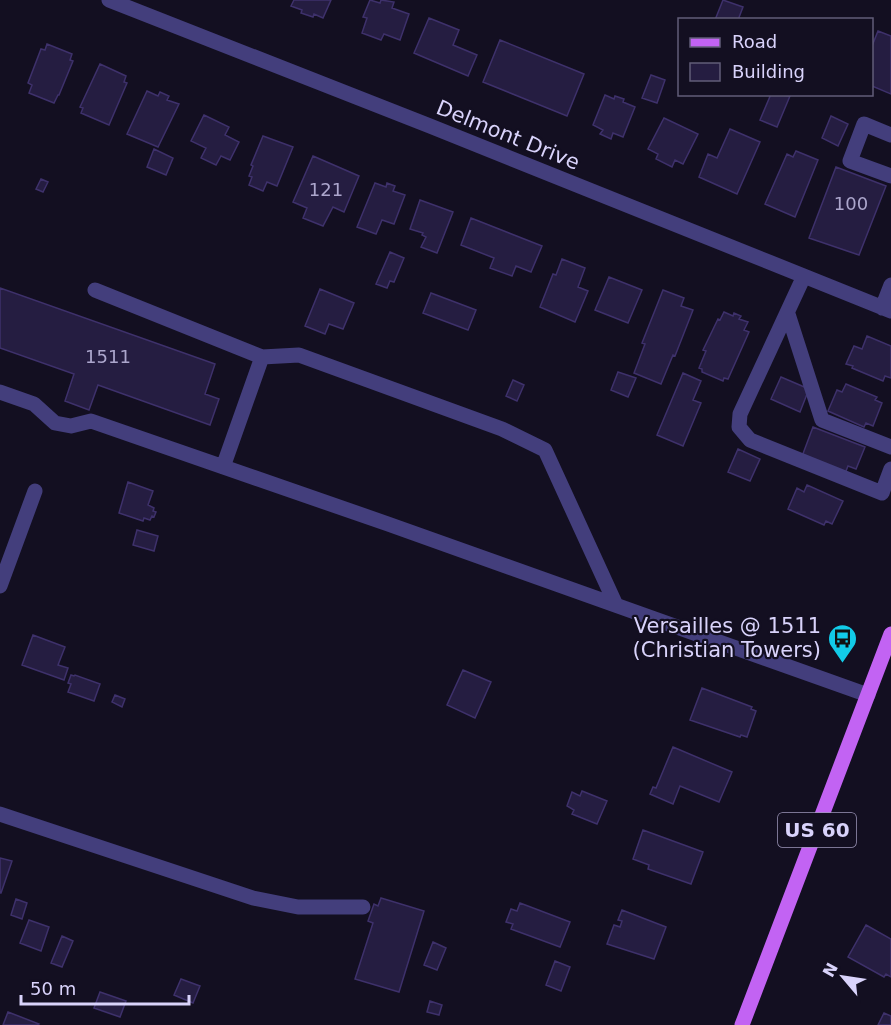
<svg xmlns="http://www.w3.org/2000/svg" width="891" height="1025" font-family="'DejaVu Sans',sans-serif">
<rect width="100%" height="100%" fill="#130f21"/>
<path fill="#251d41" stroke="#3e316b" stroke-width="1.5" d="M 294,0 L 331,0 L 323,18 L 314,14 L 313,17 L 301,13 L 302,10 L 291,6 Z
M 370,0 L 380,3 L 381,0 L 394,2 L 392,8 L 409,14 L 400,40 L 384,34 L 381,40 L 362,33 L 367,18 L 363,17 Z
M 723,0 L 743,7 L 738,20 L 715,20 Z
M 429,18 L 459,30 L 453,45 L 477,55 L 468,76 L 414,53 Z
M 878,31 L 891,36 L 891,94 L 872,86 L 872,46 Z
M 500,40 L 584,74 L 567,116 L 483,82 Z
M 47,44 L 72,54 L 70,60 L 73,61 L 59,95 L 58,95 L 54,103 L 29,93 L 32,85 L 28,83 L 41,49 L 45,50 Z
M 100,64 L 126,76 L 124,82 L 127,83 L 109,125 L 81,113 L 83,108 L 80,107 Z
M 651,75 L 665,80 L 657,103 L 642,98 Z
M 147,91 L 158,96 L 160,92 L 169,96 L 167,100 L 179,104 L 158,147 L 127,134 Z
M 771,94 L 790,96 L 777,127 L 760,120 Z
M 605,95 L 614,99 L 615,96 L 624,99 L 623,102 L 635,107 L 623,137 L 613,133 L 611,139 L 600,134 L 603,130 L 593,125 Z
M 204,115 L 229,127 L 225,135 L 239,142 L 230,160 L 221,156 L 216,165 L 201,158 L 206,148 L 191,141 Z
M 831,116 L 848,124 L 838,146 L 822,138 Z
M 664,118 L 698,134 L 683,164 L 675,160 L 672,167 L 656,159 L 658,154 L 648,149 Z
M 730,129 L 760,142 L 737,194 L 699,177 L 708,154 L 717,158 Z
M 263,136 L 293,147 L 277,186 L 267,182 L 263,191 L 249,185 L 252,177 L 249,176 L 253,166 L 251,165 Z
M 154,149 L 173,158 L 166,175 L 147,167 Z
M 796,151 L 818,160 L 795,217 L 765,204 L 787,154 L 793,157 Z
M 313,156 L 359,176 L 344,212 L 333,207 L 323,226 L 303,218 L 307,208 L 293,202 Z
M 836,167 L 886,186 L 859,255 L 809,238 Z
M 41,179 L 48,182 L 43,192 L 36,189 Z
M 375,183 L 386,187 L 387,183 L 395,186 L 393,191 L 405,195 L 394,224 L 382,220 L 376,234 L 357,227 Z
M 420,200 L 453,212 L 437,253 L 421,247 L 426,237 L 422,235 L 423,233 L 410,229 Z
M 471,218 L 542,246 L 531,272 L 516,266 L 512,276 L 490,268 L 494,258 L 461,245 Z
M 390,252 L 404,258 L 394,282 L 390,281 L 387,288 L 376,284 Z
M 562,259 L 585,268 L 578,287 L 588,291 L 575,322 L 540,307 L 553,274 L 556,275 Z
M 609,277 L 642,290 L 628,323 L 595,310 Z
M 0,288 L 215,364 L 205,394 L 219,399 L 210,425 L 98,385 L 89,410 L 65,401 L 74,374 L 0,348 Z
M 320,289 L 354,303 L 343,329 L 329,324 L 325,334 L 305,326 Z
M 663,290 L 684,298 L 681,306 L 693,310 L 675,356 L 673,355 L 661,384 L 634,373 L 645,344 L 642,343 Z
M 431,293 L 476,310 L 468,330 L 423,313 Z
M 724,312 L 733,316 L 734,313 L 741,316 L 739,319 L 748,322 L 744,330 L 749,332 L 728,379 L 724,378 L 723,381 L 702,372 L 702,369 L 699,368 L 706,351 L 703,350 L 718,319 L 720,320 Z
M 867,336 L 891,346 L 891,378 L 885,376 L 883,381 L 852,368 L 853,366 L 846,364 L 854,346 L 862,349 Z
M 618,372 L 636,378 L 628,397 L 611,390 Z
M 683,373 L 701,381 L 693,400 L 701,403 L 683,446 L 657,435 Z
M 781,377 L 809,389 L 800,412 L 771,399 Z
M 513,380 L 524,385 L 517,401 L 506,396 Z
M 846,384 L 877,397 L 875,400 L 882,403 L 873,426 L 866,423 L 864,427 L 828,411 L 837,390 L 842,392 Z
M 813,427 L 865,447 L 856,469 L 848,466 L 844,476 L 801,459 Z
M 738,449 L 760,459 L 750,481 L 728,472 Z
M 128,482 L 153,491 L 148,505 L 154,508 L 153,511 L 156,512 L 154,517 L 152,516 L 150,520 L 144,518 L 143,521 L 119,513 Z
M 807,485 L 843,501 L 832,524 L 826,521 L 824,525 L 788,509 L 797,488 L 804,492 Z
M 137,530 L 158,536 L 154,551 L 133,545 Z
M 33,635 L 65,647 L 58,665 L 68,668 L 64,680 L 22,665 Z
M 463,670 L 491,682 L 475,718 L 447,705 Z
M 71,675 L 74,676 L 75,675 L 100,684 L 94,701 L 68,692 L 71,684 L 68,683 Z
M 702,688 L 752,707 L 751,709 L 756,711 L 747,737 L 741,735 L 740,737 L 690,720 Z
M 115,695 L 125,699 L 122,707 L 112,702 Z
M 673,747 L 732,772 L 719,802 L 680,786 L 673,804 L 650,794 L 653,787 L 656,788 Z
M 582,791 L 607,801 L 597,824 L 572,814 L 574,810 L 567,806 L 572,792 L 580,796 Z
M 643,830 L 703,852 L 691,884 L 648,869 L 649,865 L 633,859 Z
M 0,858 L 12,861 L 1,893 L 0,893 Z
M 381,898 L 424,911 L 399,992 L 355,979 L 373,923 L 368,921 L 374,904 L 378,906 Z
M 16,899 L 27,903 L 22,919 L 11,915 Z
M 520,903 L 570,922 L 560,947 L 511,929 L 513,924 L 506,922 L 511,909 L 517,911 Z
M 622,910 L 666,927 L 654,959 L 607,944 L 614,925 L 620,927 L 622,921 L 618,920 Z
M 29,920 L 49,927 L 41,951 L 20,943 Z
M 866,925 L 891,939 L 891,977 L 886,974 L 884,977 L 848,957 Z
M 62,936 L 73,941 L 62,967 L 51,963 Z
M 433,942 L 446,948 L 437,970 L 424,965 Z
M 555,961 L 570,967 L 561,991 L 546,985 Z
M 181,979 L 200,986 L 193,1003 L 174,995 Z
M 100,992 L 126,1001 L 120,1017 L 94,1008 Z
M 430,1001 L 442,1005 L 439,1015 L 427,1012 Z
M 8,1012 L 39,1024 L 38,1025 L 3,1025 Z
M 884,1013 L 891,1016 L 891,1025 L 878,1025 Z"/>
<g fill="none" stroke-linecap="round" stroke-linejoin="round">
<path stroke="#433e7c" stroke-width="15" d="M 109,0 L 430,126 L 891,311
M 891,135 L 864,124 L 850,161 L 891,176
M 804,276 L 740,414 L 739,427 L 750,440 L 882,493 L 891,469
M 95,290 L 262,357 L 299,355 L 502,429 L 545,450 L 616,605
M 882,308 L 891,285
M 788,314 L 822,420 L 891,447
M 0,392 L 34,404 L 55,423 L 71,426 L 91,421 L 388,524 L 868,695
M 223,467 L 262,357
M 0,586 L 35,491
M 0,814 L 253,898 L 298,907 L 363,907"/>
<path stroke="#c263f3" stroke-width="15" d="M 742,1025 L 891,634"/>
</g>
<defs>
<symbol id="bus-pin" viewBox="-11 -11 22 30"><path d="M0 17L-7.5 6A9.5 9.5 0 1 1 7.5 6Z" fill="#12cbe8" stroke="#130f21"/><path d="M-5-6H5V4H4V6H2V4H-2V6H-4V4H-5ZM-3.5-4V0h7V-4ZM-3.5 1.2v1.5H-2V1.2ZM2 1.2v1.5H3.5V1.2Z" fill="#111"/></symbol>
</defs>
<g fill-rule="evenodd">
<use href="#bus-pin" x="826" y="622" width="33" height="45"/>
</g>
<g text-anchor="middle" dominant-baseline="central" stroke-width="4.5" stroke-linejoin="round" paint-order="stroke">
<g font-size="18" fill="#aca6cc">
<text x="326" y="189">121</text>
<text x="851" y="203">100</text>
<text x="108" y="356">1511</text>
</g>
<rect fill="#130f21" stroke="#9e98ba" stroke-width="1.5" x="778" y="813" width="78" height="34" rx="4.5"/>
<g font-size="20" font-weight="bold" fill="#d9d3fb">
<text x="817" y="830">US 60</text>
</g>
<g font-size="21" fill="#d9d3fb" stroke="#130f21">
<text transform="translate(508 135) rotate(22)">Delmont Drive</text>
</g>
<g font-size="21" fill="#d9d3fb" stroke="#130f21" text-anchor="end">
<text x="821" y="626">Versailles @ 1511<tspan x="821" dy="24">(Christian Towers)</tspan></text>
</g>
</g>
<rect x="678" y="18" width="195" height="78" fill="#130f21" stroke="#625d78" stroke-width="1.5"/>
<rect x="690" y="38" width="30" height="9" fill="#c263f3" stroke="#625d78" stroke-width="1.5"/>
<text x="732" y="48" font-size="18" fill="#d9d3fb">Road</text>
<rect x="690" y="63" width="30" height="18" fill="#251d41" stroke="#625d78" stroke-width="1.5"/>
<text x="732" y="78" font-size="18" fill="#d9d3fb">Building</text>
<g transform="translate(843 977) rotate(299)" stroke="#130f21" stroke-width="4.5" paint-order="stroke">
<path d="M0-4.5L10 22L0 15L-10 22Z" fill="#d9d3fb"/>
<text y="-9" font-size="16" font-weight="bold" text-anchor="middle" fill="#d9d3fb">N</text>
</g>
<path d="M21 995v9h168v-9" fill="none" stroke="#d9d3fb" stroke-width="3"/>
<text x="30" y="995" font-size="18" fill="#d9d3fb" stroke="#130f21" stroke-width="4.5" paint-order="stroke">50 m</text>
</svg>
